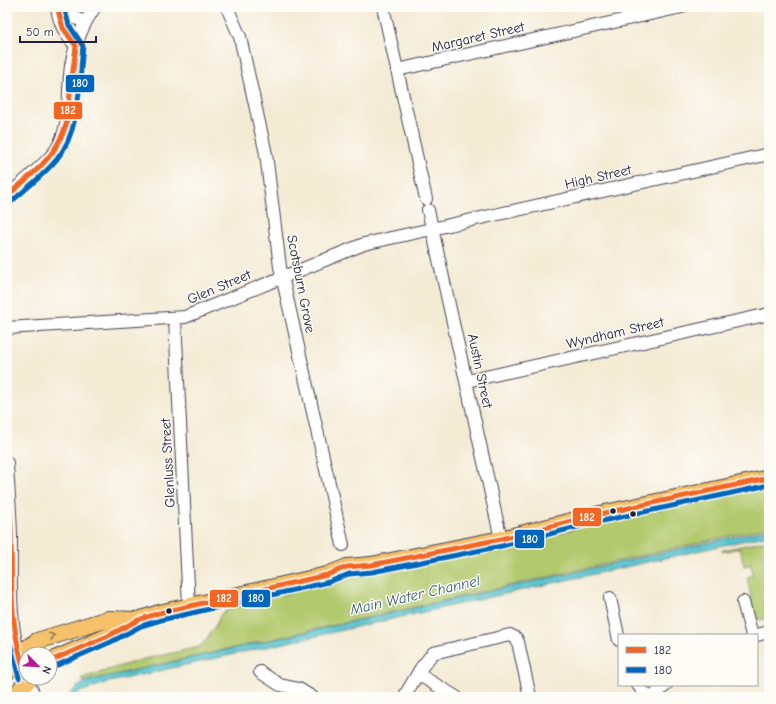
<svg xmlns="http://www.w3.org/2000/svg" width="776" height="704" font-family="'Comic Neue',sans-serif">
<rect width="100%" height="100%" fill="#fdfcf7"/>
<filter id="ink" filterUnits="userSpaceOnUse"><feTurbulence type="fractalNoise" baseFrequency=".025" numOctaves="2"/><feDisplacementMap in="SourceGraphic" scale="8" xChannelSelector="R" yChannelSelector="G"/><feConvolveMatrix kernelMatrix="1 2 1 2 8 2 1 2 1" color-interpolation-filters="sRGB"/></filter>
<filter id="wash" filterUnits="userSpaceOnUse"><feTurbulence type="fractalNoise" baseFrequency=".012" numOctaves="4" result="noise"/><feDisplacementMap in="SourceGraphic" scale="16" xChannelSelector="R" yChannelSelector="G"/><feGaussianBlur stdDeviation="0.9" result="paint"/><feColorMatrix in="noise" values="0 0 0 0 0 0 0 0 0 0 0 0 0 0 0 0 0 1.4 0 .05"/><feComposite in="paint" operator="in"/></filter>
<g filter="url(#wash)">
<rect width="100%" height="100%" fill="#f4ebd5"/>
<path fill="#b3c96d" stroke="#6a7654" d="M 766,488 L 769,488 L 769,527 L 82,682 L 82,678 L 140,660 L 199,647 L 206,640 L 217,623 L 221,614 L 236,605 L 438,559 L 528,542 L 585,526 L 686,504 Z
M 769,540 L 769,618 L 761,620 L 755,617 L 747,577 L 753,575 L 751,565 L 744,566 L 740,548 L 722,552 L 722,550 Z"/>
<path fill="#57c5cd" stroke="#3c7484" d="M 769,529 L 769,535 L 105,683 L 80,692 L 75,697 L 68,697 C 79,680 101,678 119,674 Z"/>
</g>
<g filter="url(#ink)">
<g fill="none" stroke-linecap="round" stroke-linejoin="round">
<defs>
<path id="minor" d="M 57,7 C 59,23 65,34 76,46
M 66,7 L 75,18 L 85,22
M 227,7 L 240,37 L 266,154 L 280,267 L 343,545
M 383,7 L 426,199
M 397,70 L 682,7
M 7,196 C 20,185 47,163 56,150 C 72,125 67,94 71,66 C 75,45 82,25 95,7
M 428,210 L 501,539
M 175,319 L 189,606
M 7,328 L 185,317 L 364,244 L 769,154
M 467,381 L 769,314
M 7,463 C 8,489 11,515 11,541 C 11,581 9,614 18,654
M 610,598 L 619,640
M 743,602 L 752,635
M 757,635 L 769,632
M 260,672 L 280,685 L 299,689 L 312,697
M 418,674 L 456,697
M 27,680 L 35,697
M 638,685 L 648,697
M 404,697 L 421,668 L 433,653 L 510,635 L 516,638 L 518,642 L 529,692 L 526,697
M 652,697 L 666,685"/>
<path id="major" d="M 50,661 L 108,636 L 138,620 L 159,613 L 327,575 L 347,567 L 371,565 L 501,539 L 591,516 L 769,478
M 7,672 L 18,654 L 37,641 L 108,619 L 136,620
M 14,697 L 30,678"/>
</defs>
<use href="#minor" stroke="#424052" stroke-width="14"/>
<use href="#major" stroke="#424052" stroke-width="18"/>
<use href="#minor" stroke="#fff" stroke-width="12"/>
<use href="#major" stroke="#f5c16b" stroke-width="16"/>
<defs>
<path id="bus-1" d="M 7,196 C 33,173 55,159 66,125 L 76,46 L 63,28 L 57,7
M 7,463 C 8,487 11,510 11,534 C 12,586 9,625 26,676
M 50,661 L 108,636 L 138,620 L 159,613 L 327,575 L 347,567 L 371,565 L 501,539 L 591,516 L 769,478"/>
<path id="bus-2" d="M 12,201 C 27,188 44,175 57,159 C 81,130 79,82 83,46 L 69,25 L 64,7
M 7,632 L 19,678
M 53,667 L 111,642 L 141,626 L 161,620 L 329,582 L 349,574 L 372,572 L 502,546 L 593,523 L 769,485"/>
</defs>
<use href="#bus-1" stroke="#fdfcf7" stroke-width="8"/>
<use href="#bus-2" stroke="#fdfcf7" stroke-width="8"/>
<use href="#bus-1" stroke="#f26522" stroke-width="5"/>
<use href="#bus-2" stroke="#0065bd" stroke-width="5"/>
</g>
<defs><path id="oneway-chevron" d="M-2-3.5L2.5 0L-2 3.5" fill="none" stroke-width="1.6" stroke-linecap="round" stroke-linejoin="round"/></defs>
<use stroke="#8c7253" href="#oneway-chevron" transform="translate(52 636) rotate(-18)"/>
</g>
<g fill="#22223b" stroke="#fdfcf7" stroke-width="1.5">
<circle cx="613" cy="511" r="3.5"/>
<circle cx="633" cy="514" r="3.5"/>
<circle cx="169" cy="611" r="3.5"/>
</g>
<g text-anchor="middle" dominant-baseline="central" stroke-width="3" stroke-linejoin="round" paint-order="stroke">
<g font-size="14" fill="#22223b" stroke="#fdfcf7">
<text transform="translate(478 37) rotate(-13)">Margaret Street</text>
<text transform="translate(598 177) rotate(-13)">High Street</text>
<text transform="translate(301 284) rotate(79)">Scotsburn Grove</text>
<text transform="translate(219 287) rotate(-23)">Glen Street</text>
<text transform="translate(615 333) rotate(-13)">Wyndham Street</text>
<text transform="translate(480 371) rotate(78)">Austin Street</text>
<text transform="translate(168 463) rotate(-93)">Glenluss Street</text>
</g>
<g font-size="15" font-style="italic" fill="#355b6e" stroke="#fdfcf7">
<text transform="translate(415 595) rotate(-13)">Main Water Channel</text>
</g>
</g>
<g stroke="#fdfcf7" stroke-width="1.5">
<rect x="65" y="74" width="30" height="19" rx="4" fill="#0065bd"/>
<rect x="53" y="101" width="30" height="19" rx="4" fill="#f26522"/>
<rect x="572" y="507" width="30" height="20" rx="4" fill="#f26522"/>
<rect x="514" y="529" width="31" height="20" rx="4" fill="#0065bd"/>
<rect x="209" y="589" width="30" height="19" rx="4" fill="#f26522"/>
<rect x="241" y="589" width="30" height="19" rx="4" fill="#0065bd"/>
</g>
<g font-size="11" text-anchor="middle" font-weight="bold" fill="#fff">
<text x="80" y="87">180</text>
<text x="68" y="114">182</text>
<text x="587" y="521">182</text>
<text x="530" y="543">180</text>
<text x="224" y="602">182</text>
<text x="256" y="602">180</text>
</g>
<rect width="776" height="704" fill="none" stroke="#fdfcf7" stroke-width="24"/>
<rect x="618" y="634" width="140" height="52" fill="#fdfcf7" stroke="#a5a5ac"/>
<rect x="626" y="647" width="20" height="6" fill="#f26522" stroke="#a5a5ac"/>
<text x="654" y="654" font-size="12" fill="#22223b">182</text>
<rect x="626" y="667" width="20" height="6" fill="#0065bd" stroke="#a5a5ac"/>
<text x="654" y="674" font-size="12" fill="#22223b">180</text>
<g transform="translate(38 666) rotate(114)"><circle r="19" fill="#fdfcf7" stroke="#a5a5ac"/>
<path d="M0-3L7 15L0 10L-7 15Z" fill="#b5179e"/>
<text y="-6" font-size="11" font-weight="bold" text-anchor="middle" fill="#22223b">N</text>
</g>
<path d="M20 36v6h76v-6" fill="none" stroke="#22223b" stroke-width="2"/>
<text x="26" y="36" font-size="12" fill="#22223b" stroke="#fdfcf7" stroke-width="3" paint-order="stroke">50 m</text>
</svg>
